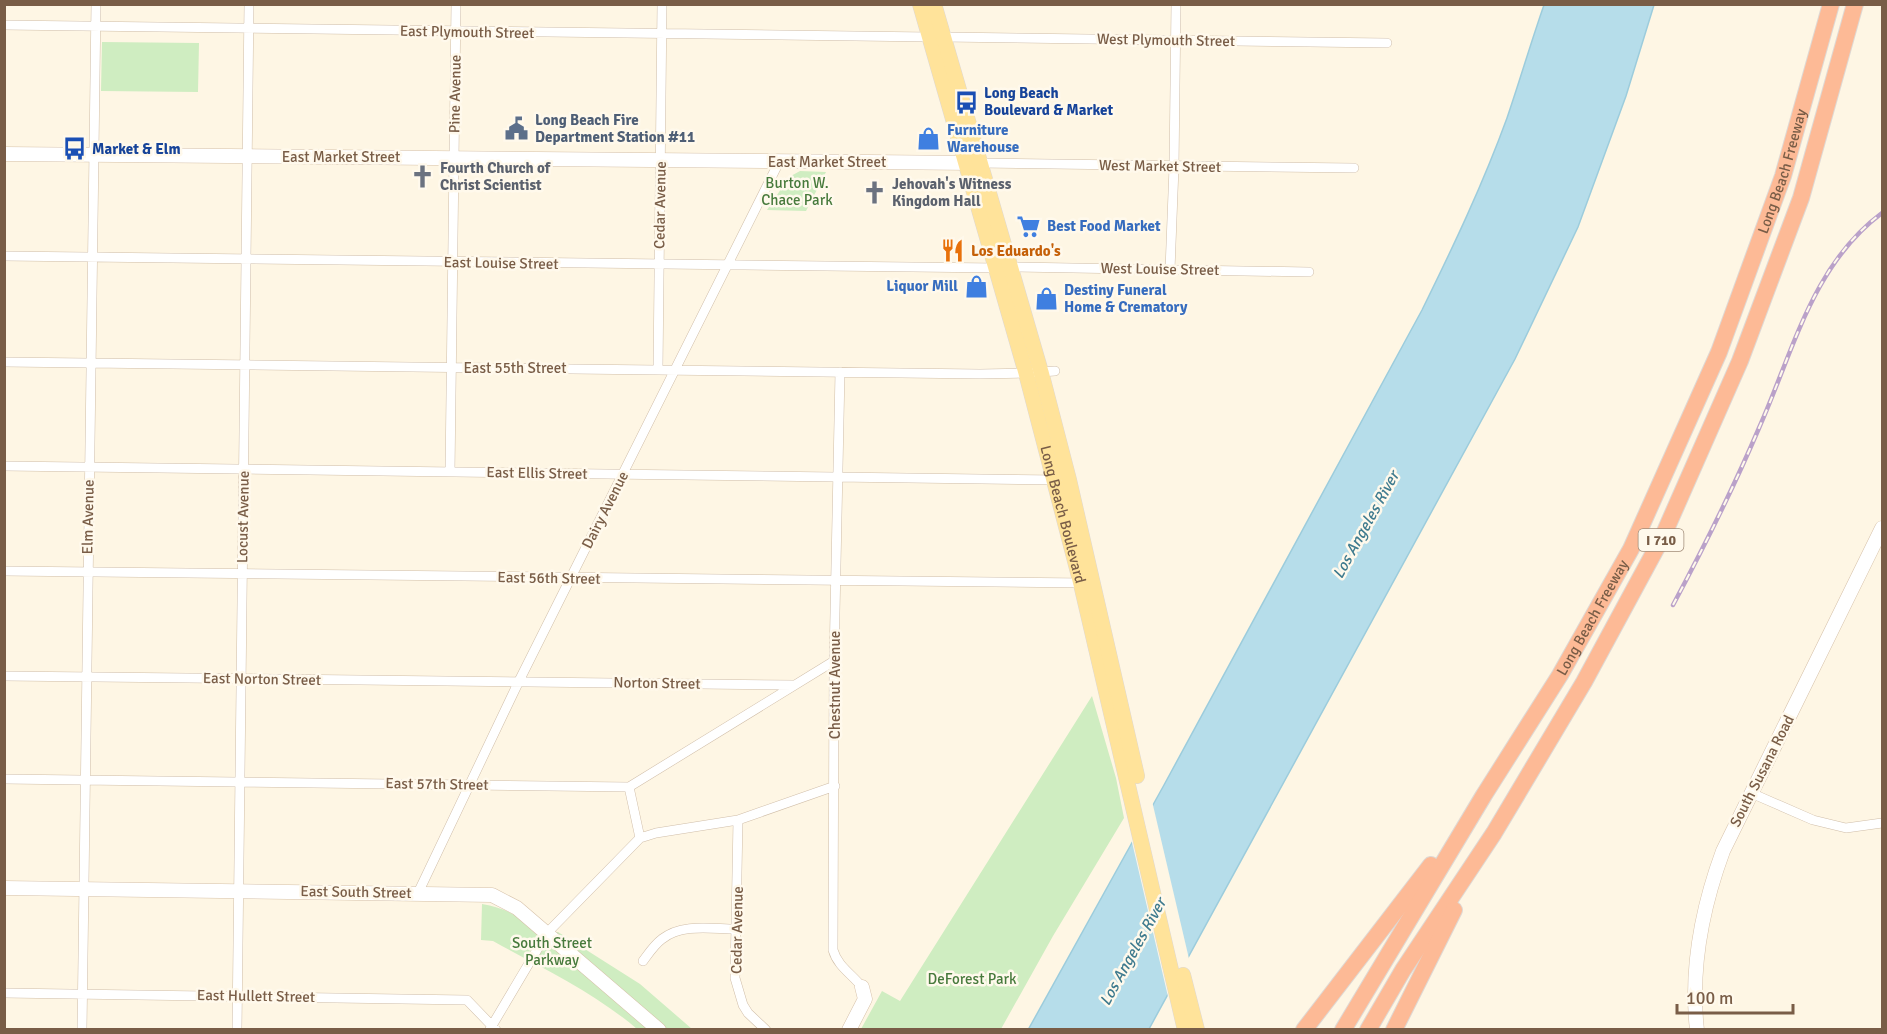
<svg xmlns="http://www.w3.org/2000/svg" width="1887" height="1034" font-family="Signika,sans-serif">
<rect width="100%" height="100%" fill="#fef6e4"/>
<path fill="#cfedc1" d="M 102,42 L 199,43 L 198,92 L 101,91 Z
M 800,171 L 826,172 L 806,211 L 767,210 L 789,177 Z
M 1092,696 L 1116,778 L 1124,818 L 1053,936 L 1001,1029 L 861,1029 L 882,991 L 900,1001 Z
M 482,904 C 505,908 521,916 536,933 L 558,932 L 640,984 L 692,1029 L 637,1029 C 594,992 542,968 493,941 L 481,940 Z"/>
<path fill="#b6ddea" stroke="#9cccdc" stroke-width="1.5" d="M 1544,5 L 1654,5 L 1626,96 L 1578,227 L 1515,359 L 1149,1029 L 1028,1030 L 1164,785 L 1422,310 C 1453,247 1483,184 1507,118 C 1520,80 1531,42 1544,5 Z"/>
<path fill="#fef6e4" d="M 1152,801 L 1190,963 L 1169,1001 L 1131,838 Z"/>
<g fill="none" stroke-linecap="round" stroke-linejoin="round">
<defs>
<path id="street" d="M 4,25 L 929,37
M 944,37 L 1387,43
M 980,163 L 1354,168
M 4,256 L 997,268
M 1010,267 L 1309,272
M 1170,270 L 1174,167 L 1176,4
M 4,362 L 980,374 L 1026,373 L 1055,371
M 658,370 L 662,4
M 840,372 L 834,661 L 833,950 C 838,967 852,974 862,987
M 4,466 L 1057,480
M 450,472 L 456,4
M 4,571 L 1085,583
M 4,676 L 794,685
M 4,779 L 629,787 L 834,661
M 629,787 L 640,838
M 1751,793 L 1813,820 L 1846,828 L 1882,823
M 738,820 L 735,978 L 743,1005 L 748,1013 L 766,1030
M 418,893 L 519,681 L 779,162
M 643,961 C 649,953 654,945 662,939 C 682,923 712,929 736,929
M 4,993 L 467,1000 L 496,1030
M 490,1029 L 547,933 L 640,838 L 656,833 L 738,820 L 835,786
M 82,1030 L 96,4
M 237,1030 L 249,4"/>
<path id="secondary" d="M 4,154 L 974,163
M 4,888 L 492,895 L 517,908 L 659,1030
M 849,1030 L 865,999 L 862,987
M 1697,1030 C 1690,968 1702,908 1723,851 L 1882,528"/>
<g id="primary">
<path id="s1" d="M 920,4 L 1026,373 L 1081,584 L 1185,1030"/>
<path d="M 934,4 L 1041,372 L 1069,480 L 1137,776"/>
<path d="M 1183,975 L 1197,1030"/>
</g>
<g id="highway">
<path d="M 1304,1030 L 1431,865"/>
<path id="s2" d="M 1343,1030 L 1484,795 L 1560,675 L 1631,549 L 1719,352 L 1783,176 L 1831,4"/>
<path d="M 1368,1030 L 1403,970 L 1494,833 L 1584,682 L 1663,536 L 1740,361 L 1801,198 L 1855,4"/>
<path d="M 1394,1030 L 1454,910"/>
</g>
</defs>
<use href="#street" stroke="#d0bea9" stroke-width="10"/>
<use href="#secondary" stroke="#d6c1a9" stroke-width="15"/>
<use href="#primary" stroke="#dfd8d3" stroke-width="16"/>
<use href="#highway" stroke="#dfd8d3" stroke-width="18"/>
<use href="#street" stroke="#fff" stroke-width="9"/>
<use href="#secondary" stroke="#fff" stroke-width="14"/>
<use href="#primary" stroke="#ffe39a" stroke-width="15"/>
<use href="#highway" stroke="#fdba96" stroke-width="16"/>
<defs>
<path id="rail" d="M 1673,605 C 1704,547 1733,489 1759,428 C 1793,352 1812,265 1882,213"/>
</defs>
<use href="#rail" stroke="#baa1c9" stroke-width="4.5"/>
<use href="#rail" stroke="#fff9ec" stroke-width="2" stroke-dasharray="7" stroke-linecap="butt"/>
</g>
<defs>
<symbol id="bus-bare" viewBox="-9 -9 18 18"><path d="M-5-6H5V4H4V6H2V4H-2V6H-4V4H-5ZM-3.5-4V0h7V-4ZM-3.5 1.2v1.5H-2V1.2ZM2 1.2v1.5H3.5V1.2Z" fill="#1a4fb4" stroke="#fff9ec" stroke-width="2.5" paint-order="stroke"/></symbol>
<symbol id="civic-bare" viewBox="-9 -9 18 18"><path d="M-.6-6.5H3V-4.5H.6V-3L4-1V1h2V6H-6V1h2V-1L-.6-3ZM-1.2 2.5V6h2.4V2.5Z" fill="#5c6f8a" stroke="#fff9ec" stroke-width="2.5" paint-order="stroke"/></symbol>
<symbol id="shop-bare" viewBox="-9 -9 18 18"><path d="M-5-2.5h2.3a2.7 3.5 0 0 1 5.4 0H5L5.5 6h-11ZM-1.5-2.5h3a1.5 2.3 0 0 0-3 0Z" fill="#3f7fe0" stroke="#fff9ec" stroke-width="2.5" paint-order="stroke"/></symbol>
<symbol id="church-bare" viewBox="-9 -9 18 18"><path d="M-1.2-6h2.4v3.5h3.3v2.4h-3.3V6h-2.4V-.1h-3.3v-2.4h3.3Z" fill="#6b7280" stroke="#fff9ec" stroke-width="2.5" paint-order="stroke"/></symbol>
<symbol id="supermarket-bare" viewBox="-9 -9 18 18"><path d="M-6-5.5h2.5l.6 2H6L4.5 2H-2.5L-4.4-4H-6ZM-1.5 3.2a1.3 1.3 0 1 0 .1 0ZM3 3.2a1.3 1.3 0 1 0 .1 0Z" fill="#3f7fe0" stroke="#fff9ec" stroke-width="2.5" paint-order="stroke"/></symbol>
<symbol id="restaurant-bare" viewBox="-9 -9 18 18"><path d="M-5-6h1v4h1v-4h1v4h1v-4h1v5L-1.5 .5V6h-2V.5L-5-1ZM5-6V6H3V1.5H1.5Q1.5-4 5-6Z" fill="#e8710a" stroke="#fff9ec" stroke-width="2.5" paint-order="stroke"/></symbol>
</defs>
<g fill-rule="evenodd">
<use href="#bus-bare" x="950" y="86" width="33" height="33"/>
<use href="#civic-bare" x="500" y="112" width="33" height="33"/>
<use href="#shop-bare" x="912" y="122" width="33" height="33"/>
<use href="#bus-bare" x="58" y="132" width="33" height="33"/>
<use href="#church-bare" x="406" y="160" width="33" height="33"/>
<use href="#church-bare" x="858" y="176" width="33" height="33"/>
<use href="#supermarket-bare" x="1012" y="210" width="33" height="33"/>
<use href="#restaurant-bare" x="936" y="234" width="33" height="33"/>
<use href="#shop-bare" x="960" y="270" width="33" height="33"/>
<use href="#shop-bare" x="1030" y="282" width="33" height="33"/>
</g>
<g text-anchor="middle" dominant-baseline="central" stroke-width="5" stroke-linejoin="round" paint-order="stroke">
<rect fill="#fff9ec" stroke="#a18c78" stroke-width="1.5" x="1638.5" y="529" width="45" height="22" rx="4.5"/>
<g font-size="14" font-weight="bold" fill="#795d47">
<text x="1661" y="540">I 710</text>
</g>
<g font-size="15" fill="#795d47" stroke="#fff9ec">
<text transform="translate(467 32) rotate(1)">East Plymouth Street</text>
<text transform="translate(1166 40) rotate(1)">West Plymouth Street</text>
<text transform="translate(455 94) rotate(-89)">Pine Avenue</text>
<text x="341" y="157">East Market Street</text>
<text x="827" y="162">East Market Street</text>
<text transform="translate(1160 166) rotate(1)">West Market Street</text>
<text stroke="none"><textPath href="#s2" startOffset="968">Long Beach Freeway</textPath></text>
<text transform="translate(660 205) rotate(-89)">Cedar Avenue</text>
<text transform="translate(501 263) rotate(1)">East Louise Street</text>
<text transform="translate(1160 269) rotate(1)">West Louise Street</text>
<text x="515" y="368">East 55th Street</text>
<text transform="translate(537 473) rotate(1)">East Ellis Street</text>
<text transform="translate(605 510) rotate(-63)">Dairy Avenue</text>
<text stroke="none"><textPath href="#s1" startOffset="530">Long Beach Boulevard</textPath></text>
<text transform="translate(88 517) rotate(-89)">Elm Avenue</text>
<text transform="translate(243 517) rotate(-89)">Locust Avenue</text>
<text transform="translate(549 578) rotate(1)">East 56th Street</text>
<text stroke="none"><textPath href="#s2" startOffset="482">Long Beach Freeway</textPath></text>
<text transform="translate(262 679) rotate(1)">East Norton Street</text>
<text transform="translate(657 683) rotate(1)">Norton Street</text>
<text transform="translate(835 685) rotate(-90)">Chestnut Avenue</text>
<text transform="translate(1762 771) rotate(-63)">South Susana Road</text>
<text transform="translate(437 784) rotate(1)">East 57th Street</text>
<text transform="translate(356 892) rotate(1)">East South Street</text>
<text transform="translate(737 930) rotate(-89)">Cedar Avenue</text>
<text transform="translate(256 996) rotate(1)">East Hullett Street</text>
</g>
<g font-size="15" font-weight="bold" fill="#164399" stroke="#fff9ec" text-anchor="start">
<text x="984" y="93">Long Beach<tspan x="984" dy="17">Boulevard &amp; Market</tspan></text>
<text x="92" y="149">Market &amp; Elm</text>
</g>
<g font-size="15" font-weight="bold" fill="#4e5e75" stroke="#fff9ec" text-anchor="start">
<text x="535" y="120">Long Beach Fire<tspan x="535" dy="17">Department Station #11</tspan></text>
</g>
<g font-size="15" font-weight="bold" fill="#366cbe" stroke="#fff9ec" text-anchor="start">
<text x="947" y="130">Furniture<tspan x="947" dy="17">Warehouse</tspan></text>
<text x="1047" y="226">Best Food Market</text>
<text x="958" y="286" text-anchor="end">Liquor Mill</text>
<text x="1064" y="290">Destiny Funeral<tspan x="1064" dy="17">Home &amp; Crematory</tspan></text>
</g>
<g font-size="15" font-weight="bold" fill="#5b616d" stroke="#fff9ec" text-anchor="start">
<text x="440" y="168">Fourth Church of<tspan x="440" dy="17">Christ Scientist</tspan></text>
<text x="892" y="184">Jehovah's Witness<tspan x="892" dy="17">Kingdom Hall</tspan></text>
</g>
<g font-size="15" fill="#477a3c" stroke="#fff9ec">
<text x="797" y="183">Burton W.<tspan x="797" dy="17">Chace Park</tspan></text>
<text x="552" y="943">South Street<tspan x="552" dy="17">Parkway</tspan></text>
<text x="972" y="979">DeForest Park</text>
</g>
<g font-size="15" font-weight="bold" fill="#c56008" stroke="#fff9ec" text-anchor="start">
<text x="971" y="251">Los Eduardo's</text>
</g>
<g font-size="16" font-style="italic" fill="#3e7a8e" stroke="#fff9ec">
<text transform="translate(1366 525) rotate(-61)">Los Angeles River</text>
<text transform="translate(1133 952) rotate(-61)">Los Angeles River</text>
</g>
</g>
<rect width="1887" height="1034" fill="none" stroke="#795d47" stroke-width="12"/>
<path d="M1677 1004v9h116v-9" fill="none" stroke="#795d47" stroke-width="3"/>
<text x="1686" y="1004" font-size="18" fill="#795d47" stroke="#fff9ec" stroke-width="4.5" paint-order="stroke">100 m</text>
</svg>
